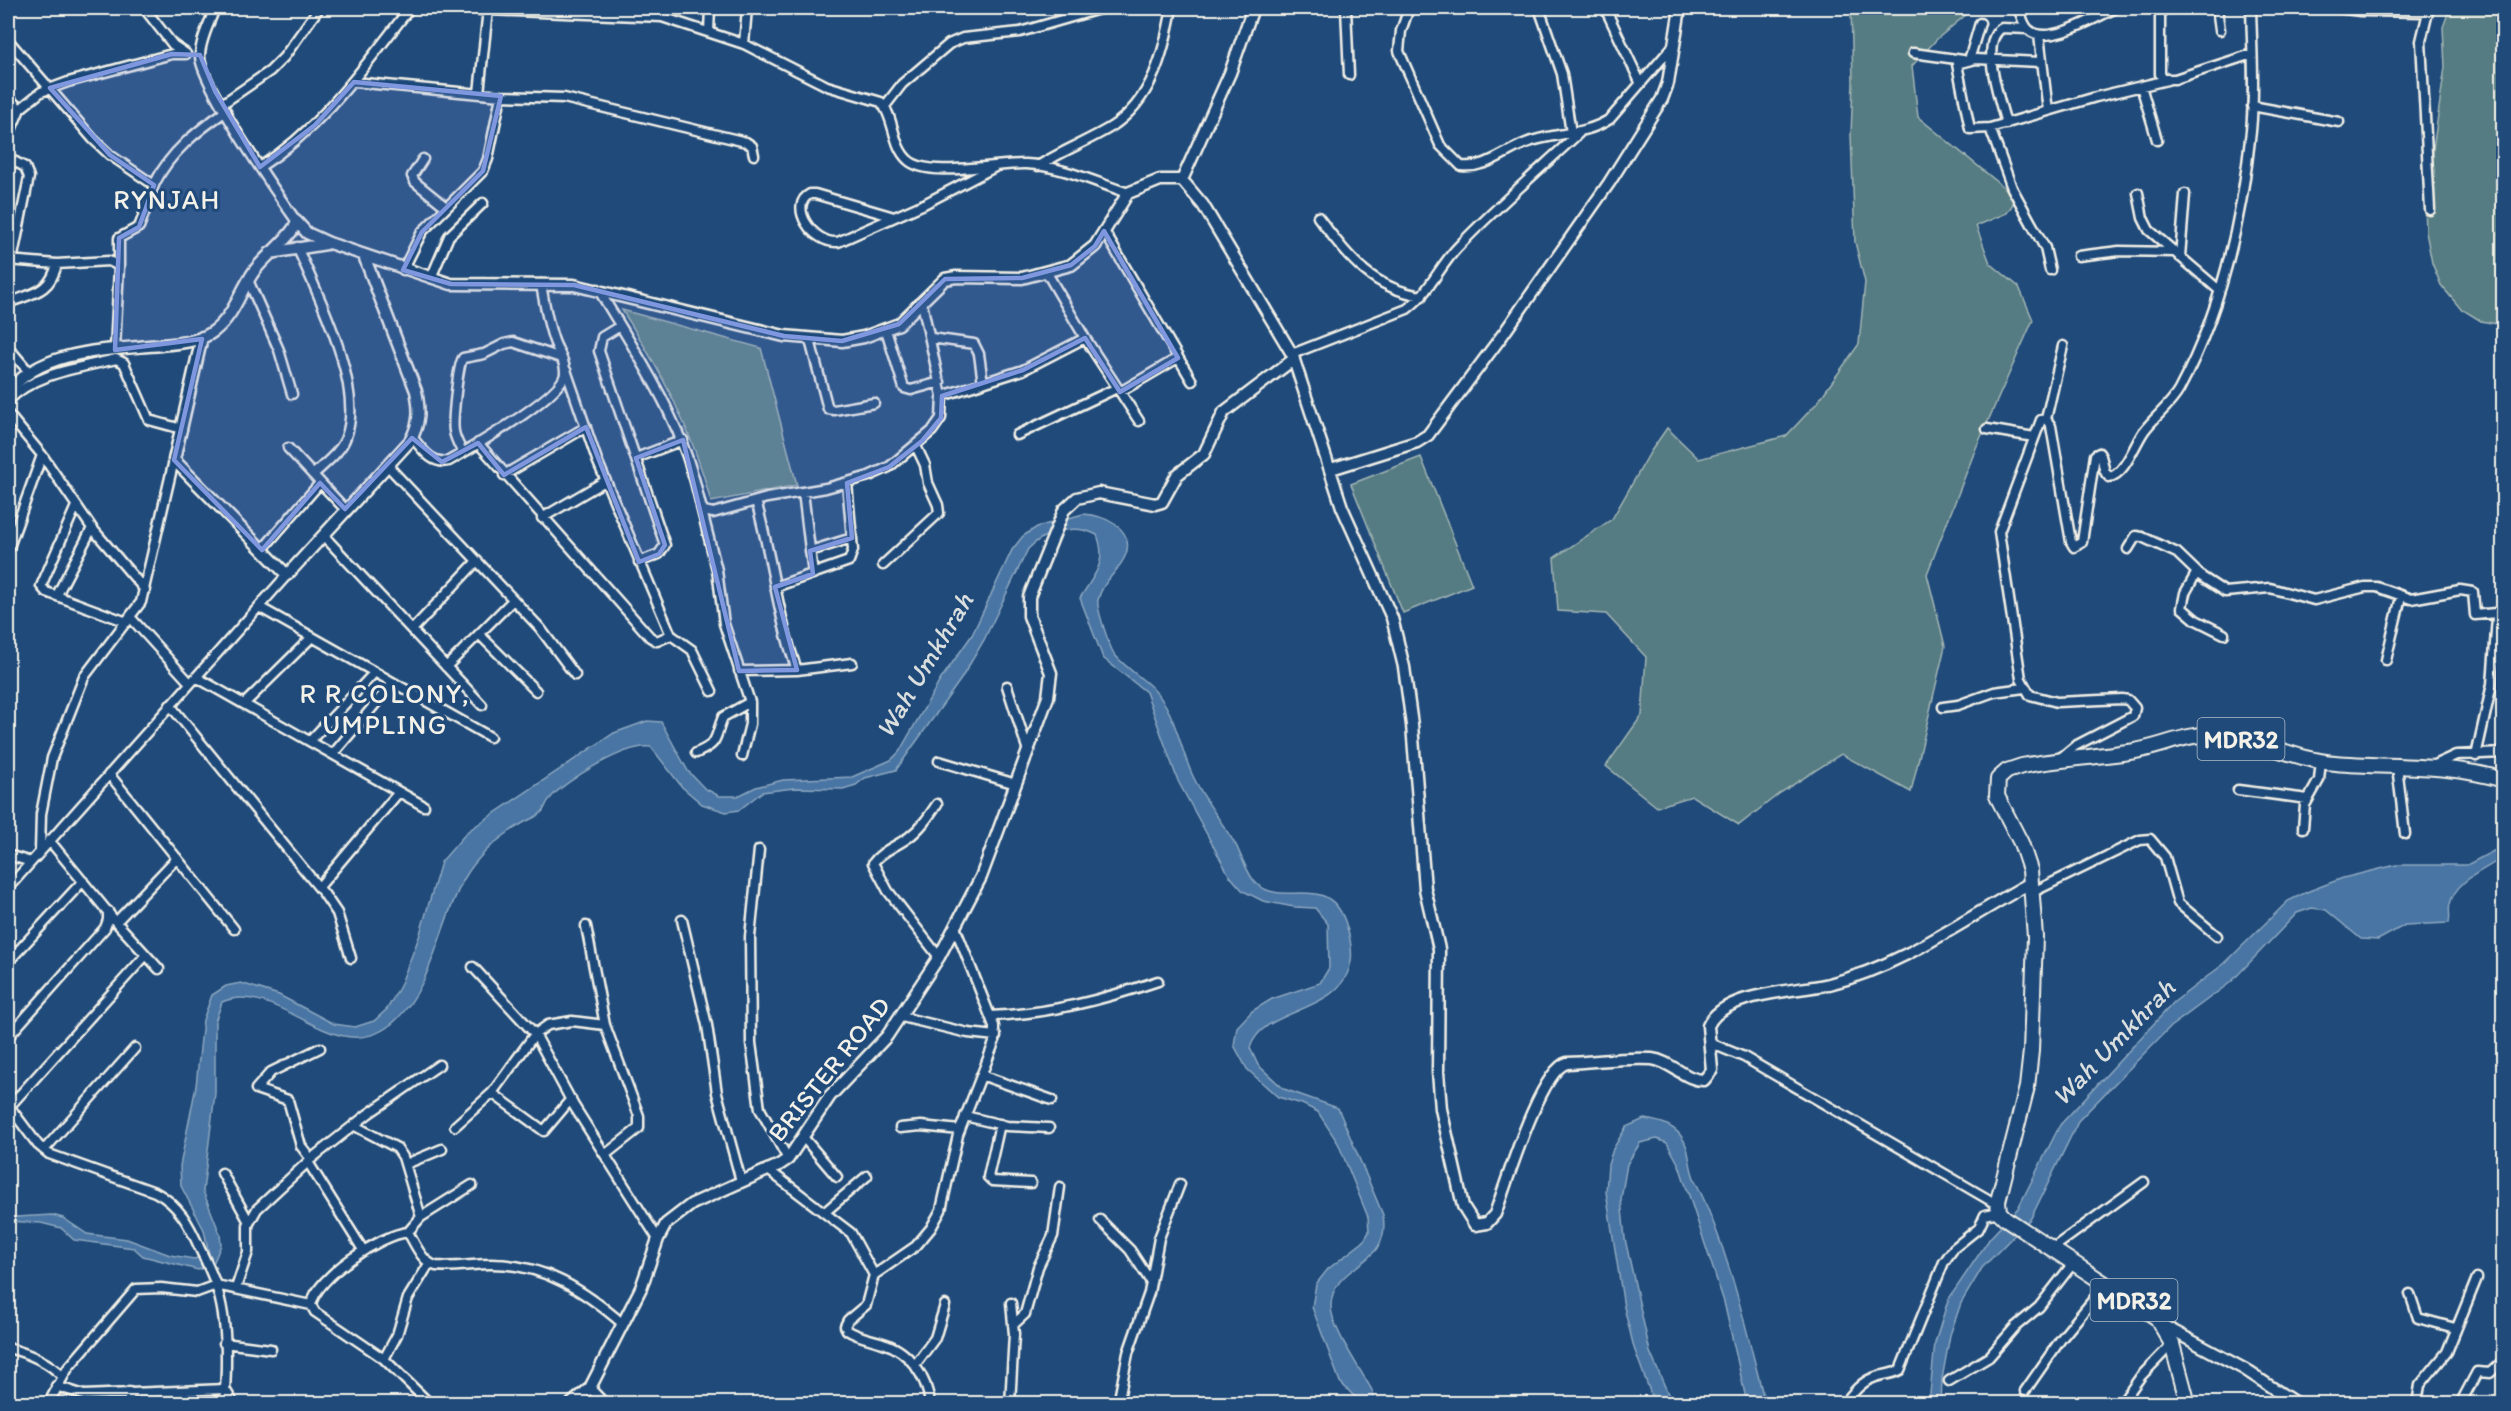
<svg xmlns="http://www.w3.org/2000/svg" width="2511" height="1411" font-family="Itim,sans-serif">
<rect width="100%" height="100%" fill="#1f4a7a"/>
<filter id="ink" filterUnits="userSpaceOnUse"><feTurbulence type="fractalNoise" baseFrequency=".0167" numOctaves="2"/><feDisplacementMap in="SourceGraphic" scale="12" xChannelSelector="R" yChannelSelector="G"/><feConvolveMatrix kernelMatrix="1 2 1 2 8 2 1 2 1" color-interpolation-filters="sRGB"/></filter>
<g filter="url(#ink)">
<path fill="#557c82" stroke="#a4b6b5" stroke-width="1.5" d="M 1851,8 L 1974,8 L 1937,39 L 1912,66 L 1918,117 L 2017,198 L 2007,213 L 1976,226 L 1990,263 L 2019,287 L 2033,320 L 1976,448 L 1927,574 L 1945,646 L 1911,792 L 1841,754 L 1780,793 L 1739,825 L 1692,796 L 1657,807 L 1606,766 L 1642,715 L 1646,657 L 1606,614 L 1558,611 L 1554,558 L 1612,519 L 1651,451 L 1667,428 L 1699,459 L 1786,436 L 1817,403 L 1859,344 L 1865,282 L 1855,242 L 1851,135 L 1853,82 Z
M 2450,8 L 2503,8 L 2503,325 L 2481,321 L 2460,308 L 2441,285 L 2432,263 L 2426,232 L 2425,204 L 2445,67 L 2443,27 Z
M 622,310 L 761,348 L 797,485 L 711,502 C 693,431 661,371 622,310 Z
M 1421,457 L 1472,585 L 1403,613 L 1351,484 Z"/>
<path fill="#4975a4" stroke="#8da7bf" stroke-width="1.5" d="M 1083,514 C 1102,515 1135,527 1126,554 C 1120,571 1102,581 1098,600 C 1096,607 1110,649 1115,655 C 1133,676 1151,680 1166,706 C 1178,727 1182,752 1192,774 C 1203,799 1223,823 1237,847 C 1242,858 1248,875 1256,883 C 1283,909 1326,871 1345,921 C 1349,933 1353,948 1351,961 C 1342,1016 1263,1005 1250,1048 L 1258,1065 L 1284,1089 L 1338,1108 L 1383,1215 C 1392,1268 1333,1261 1331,1305 C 1330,1327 1362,1371 1373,1392 L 1375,1403 L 1361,1403 L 1340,1382 L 1312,1307 L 1316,1284 L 1328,1269 L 1363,1242 L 1369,1232 L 1368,1217 L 1338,1143 L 1318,1112 L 1302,1104 L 1278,1097 L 1247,1069 L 1234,1045 L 1237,1027 L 1252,1011 L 1272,999 L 1320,983 L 1329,968 L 1328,924 L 1315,908 L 1294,907 L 1263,901 L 1243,891 L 1229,875 L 1178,781 L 1146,692 L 1103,658 L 1080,598 C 1094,575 1108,563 1097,535 C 1075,523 1045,531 1028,549 L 984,640 L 961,679 L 896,770 L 865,778 L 856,785 L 843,789 L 794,788 L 762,792 L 739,810 L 726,812 L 702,804 L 682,787 L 651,747 C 627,743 563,781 549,800 C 546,803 545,809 542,812 C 538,817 528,820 523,823 C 499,837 478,855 464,879 C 439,923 434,985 395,1021 C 337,1074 280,978 222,1002 L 215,1022 L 215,1093 L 203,1191 L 220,1234 L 221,1245 L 213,1264 L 198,1270 L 143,1256 L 134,1248 L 74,1240 L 61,1228 L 41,1223 L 8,1221 L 8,1214 L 16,1217 L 52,1215 L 63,1218 L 87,1234 L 127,1239 L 170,1255 L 194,1259 L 209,1254 L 204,1230 L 181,1186 L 180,1166 L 196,1086 L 203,1020 L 212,995 L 226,986 L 241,983 L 279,995 L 334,1024 L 355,1027 L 374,1021 L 387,1009 L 400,986 L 419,937 L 441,862 L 468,831 L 614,733 L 647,721 L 661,722 L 688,771 L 704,788 L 719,796 L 738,796 L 756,787 L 783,780 L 852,777 L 891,760 L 899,752 L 941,679 L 972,635 L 1012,550 L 1023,536 L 1037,527 Z
M 2503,846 L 2503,857 C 2486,870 2456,879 2450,904 C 2448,910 2451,916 2449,923 L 2405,925 L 2378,940 L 2361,939 L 2326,910 L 2312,908 L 2297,913 L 2231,982 L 2170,1027 L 2079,1120 L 2031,1218 L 1982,1268 L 1961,1303 L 1950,1335 L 1942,1379 L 1941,1403 L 1929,1404 L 1935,1343 L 1948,1300 L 1990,1238 L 2018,1208 L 2060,1125 L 2174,1002 L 2225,963 L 2288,901 L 2309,891 L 2343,878 L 2396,865 L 2467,865 Z
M 1644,1119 C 1658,1121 1672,1124 1681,1136 C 1691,1149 1688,1166 1695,1180 C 1729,1250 1746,1328 1765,1403 L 1747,1403 L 1724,1302 L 1679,1165 L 1667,1143 L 1657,1139 L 1640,1143 L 1627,1164 L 1621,1199 L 1625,1239 L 1650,1352 L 1672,1403 L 1655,1403 L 1653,1400 L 1634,1348 L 1624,1307 L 1606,1192 L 1608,1165 L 1613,1149 L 1626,1127 Z"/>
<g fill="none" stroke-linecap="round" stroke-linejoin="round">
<defs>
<path id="minor" d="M 144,8 L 173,45 L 185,53
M 215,8 C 210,22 200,40 200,56 C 200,83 278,195 297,222
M 439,8 L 662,17 L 744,44 L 827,86 L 881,102 C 895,118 892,146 908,160 C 928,179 998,163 1026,164 C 1061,166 1095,182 1128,193
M 1346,8 L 1349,75
M 1397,8 L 1408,9
M 1409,8 L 1401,31 L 1399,51 L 1440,145 L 1461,166 C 1486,169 1503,152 1526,143 C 1554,132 1584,136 1610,119 L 1673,46
M 1539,8 L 1562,74 L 1571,133
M 1605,8 L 1640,82
M 2018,8 C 2021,14 2023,24 2028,29 C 2046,48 2098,16 2116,8
M 2160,8 L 2160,74 L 2163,79 L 2175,79 L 2252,54
M 2217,8 L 2220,30
M 2338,8 L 2360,11 L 2426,12
M 2429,8 L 2421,41 L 2430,210
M 709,32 L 710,8
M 2039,35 L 2048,111
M 8,40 L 93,139 L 110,155 L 154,185
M 744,44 L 747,8
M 1913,53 L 1963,60
M 1969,60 L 1980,23
M 2040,62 L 1976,59 L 1957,64 L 1970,129 L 1990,128 L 2096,97 L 2167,80
M 354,82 L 501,96 L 564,98 L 746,142 L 752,146 L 754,155
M 2141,86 L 2157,140
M 479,93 L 488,9
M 8,97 L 20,109
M 222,104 L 270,71 L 284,57 L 319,8
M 885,106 L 902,84 L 949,44 L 963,38 L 1020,32 L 1103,8
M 2252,106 L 2339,122
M 2006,124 C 2001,103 1978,41 2002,28 L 2028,29
M 1990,128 L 2012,188 L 2045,248 L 2050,270
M 8,137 L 20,109 L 41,92 L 68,82 L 172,54 L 186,54
M 8,158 L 25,167 L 29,177 L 12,261
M 423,159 L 412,176 L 415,182 L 446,207
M 1038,166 C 1062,151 1088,141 1111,127 C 1152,101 1164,52 1172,8
M 260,167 C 324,126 364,66 410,8
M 2138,193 L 2143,218 L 2149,230 L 2219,290
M 894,217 L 815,194 L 810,194 C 788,205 812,244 838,242 L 924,204 L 995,167
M 1318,217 C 1348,256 1370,288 1422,296
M 1104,231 L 1192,381
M 297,247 C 317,293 365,387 346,437 C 341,452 324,464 313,475
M 2078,256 L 2119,251 L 2174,252
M 2180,257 L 2185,194
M 8,260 L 57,264 L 109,261 L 119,266 L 115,350
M 119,266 L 119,238 L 139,227 C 145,213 149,197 155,183 C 170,152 198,130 226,111
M 403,270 L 422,232 L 483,171 L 488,159 L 501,96
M 1047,273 L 1085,338 L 1139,421
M 431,278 L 449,236 L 483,203
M 248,280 L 279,350 L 292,394
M 598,289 C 642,362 683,421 701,506 L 704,511 L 713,513 L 767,498 L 826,488 L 869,476 L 889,467 L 932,431 L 941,418 L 942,396 L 922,303
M 8,303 C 33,293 50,293 57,264
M 620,326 L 602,337 L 599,351 L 665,545 L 659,554 L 639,562
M 886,330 L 904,388 L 911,390 L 940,382
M 931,338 L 974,344 L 979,354 L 983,383
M 810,340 L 828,409 L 834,410 L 874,403
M 8,347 L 29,372
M 1292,354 L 1407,309 C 1429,293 1439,267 1457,248 C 1496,207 1538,171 1579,133
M 566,370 L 597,460 L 671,635
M 1120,392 L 1178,358
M 942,396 L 1023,370 L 1085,338
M 8,401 C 34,373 80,368 116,359 L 124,363 L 149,420 L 182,429
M 8,414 L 42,455 L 92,528 L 145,590
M 2046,419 L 2063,346
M 1987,429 L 2034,437
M 1017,435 L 1117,388
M 412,437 C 422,449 432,465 449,461 C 471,448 564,395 565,373 C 566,361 556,349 553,338 C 547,320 544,302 541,284
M 478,443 L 650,637 L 657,641 L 671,635 L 692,650 L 712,691
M 288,448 L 345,509
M 463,453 C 459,445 455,439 454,431 C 452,422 458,363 463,358 L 484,354 L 504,344 L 513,342 L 561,358
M 636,458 L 683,440
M 387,465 L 540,628 L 575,675
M 504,475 L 586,427
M 803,492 L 813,574
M 756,501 C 772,557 777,615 797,670
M 76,506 L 41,586 L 46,592 L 127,622
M 701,507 L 717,570 L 724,624 L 750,702 L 750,724 L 742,756
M 542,518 L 605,481
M 323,535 L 482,705
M 2128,549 L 2136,536 L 2142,537 L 2177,553 L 2202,577 L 2225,592 L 2270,588 L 2314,600 L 2365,587 L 2377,587 L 2411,599 L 2460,590 L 2473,592 L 2475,615 L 2495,613 L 2497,617 L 2492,684 L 2476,756
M 8,550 L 42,455
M 262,550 L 320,483
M 810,551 L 852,538
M 883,565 L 939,513 L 938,505 L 928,483 L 925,465 L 916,446
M 2197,572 L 2185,593 L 2182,608 L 2196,620 L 2224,634
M 775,587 L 849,561 L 853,550 L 847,483
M 57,595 L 92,528
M 259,607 L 490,737
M 131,618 L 190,683
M 412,630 L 477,561
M 479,634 L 536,691
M 2386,660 L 2401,597
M 446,667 L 513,600
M 739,671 L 797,670 L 852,663
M 196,677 L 424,806
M 1007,686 L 1028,751
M 244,704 L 312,637
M 170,705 L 324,894 L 337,913 L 351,958
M 1943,707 L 1958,705 L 1994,692 L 2024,688
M 310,741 L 375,672
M 696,753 C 720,743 714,738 723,717 L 750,702
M 333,754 L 393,683
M 2059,759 L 2075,746 L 2133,716 L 2135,708 L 2128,700 L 2122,699 L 2057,702 L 2030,695 L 2021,679 L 1999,532 L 2041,420 L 2046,419 L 2051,426 L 2071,542 L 2074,547 L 2082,542 L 2095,455 L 2099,453 C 2105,460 2101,471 2109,477 C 2125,475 2135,443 2144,431 C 2154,417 2171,405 2179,390 C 2221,311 2242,219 2251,131 C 2255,90 2252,48 2251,8
M 939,761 L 1016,784
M 2397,766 L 2405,834
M 2432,766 L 2456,755 L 2504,753
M 109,774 L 234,929
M 2238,790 L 2308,799
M 937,804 C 929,816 921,828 909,837 C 897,846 881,851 873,863 L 888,891 L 939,957
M 2303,828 L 2305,805 L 2319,780 L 2321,761
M 49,840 L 116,922 L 159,969
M 759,850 L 750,937 L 751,1043 L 760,1109 L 788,1159
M 40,851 L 41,814 L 52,758 L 84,677 L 141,602 L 174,460
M 8,855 L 31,862
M 319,887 L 399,792
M 8,888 L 287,575
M 2033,892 L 2140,840 L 2150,839 L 2165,857 L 2178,903 L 2217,936
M 682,920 L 707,1025 L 717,1093 L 741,1181
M 116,922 L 177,858
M 586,926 L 605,1025 L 639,1116 L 639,1128 L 605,1155
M 8,962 L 83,881
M 473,967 L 535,1034 L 574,1106 L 658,1239
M 990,1016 C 1048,1014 1102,1000 1158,981
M 902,1017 L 968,1033 L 996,1036
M 8,1037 L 105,928 L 108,920 L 108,911
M 1710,1043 L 1744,1057 L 1998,1205
M 981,1075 L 1052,1100
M 492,1093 L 544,1131 L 571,1099
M 8,1105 L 38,1145 L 49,1154 L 155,1192 C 179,1204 190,1226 200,1249 C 207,1263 214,1277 218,1292 C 228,1326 227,1369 224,1404
M 9,1107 L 146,955
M 965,1116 L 1007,1126 L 1049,1128
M 1000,1124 L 988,1177 L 992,1181 L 1031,1183
M 355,1126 L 397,1148 L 403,1157 L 421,1217 L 408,1232
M 455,1126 L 492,1093 L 535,1034 L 548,1025 L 572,1021 L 605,1025
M 900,1128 L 921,1126 L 960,1130
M 803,1137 L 837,1177
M 44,1150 L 135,1048
M 311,1159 L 301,1146 L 288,1100 L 256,1089 L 271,1072 L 320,1048
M 308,1162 L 363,1250
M 406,1164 L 442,1149
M 767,1169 L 851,1233 L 874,1275 L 866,1305 L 848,1320 L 845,1326 L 847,1330 C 857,1337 871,1339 883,1343 C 910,1351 927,1377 930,1404
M 222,1173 L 249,1222
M 825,1212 L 867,1176
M 421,1217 L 472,1185
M 1100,1220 L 1130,1250 L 1151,1282
M 2053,1248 L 2144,1182
M 874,1275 L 916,1246 L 931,1228 L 941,1210 L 958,1135 L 994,1043 L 994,1026 L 955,927
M 236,1288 L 248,1252 L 248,1225 L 257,1209 L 311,1159 L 368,1114 L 439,1065
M 2410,1294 L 2418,1318 L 2455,1328
M 1013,1325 L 1025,1314 L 1038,1267 L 1053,1236 L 1060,1187
M 224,1343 L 271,1349
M 8,1348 C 27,1353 48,1361 62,1376
M 384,1359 L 397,1335 L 408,1298 L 429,1264
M 915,1365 L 935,1338 L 945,1305
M 1949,1381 L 1989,1357 L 2015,1327 L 2039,1307 L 2074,1262
M 56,1386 L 84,1395 L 225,1389 L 234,1404
M 590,1388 L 605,1404
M 2025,1391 L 2061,1339 L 2107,1283
M 48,1404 L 68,1368 L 136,1289 L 161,1288 L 197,1292 L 216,1285 L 311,1305
M 129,1404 L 129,1392
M 430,1404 L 384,1359 L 315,1312 L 311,1305 C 316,1277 380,1235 408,1232 C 415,1244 422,1262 436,1266 C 454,1268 473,1264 491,1264 C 544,1264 585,1291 623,1324
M 1010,1404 L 1014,1334 L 1011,1303
M 1118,1404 L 1128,1353 L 1149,1293 L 1159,1238 L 1180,1184
M 1844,1404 C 1852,1394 1861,1382 1873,1378 C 1882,1374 1891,1375 1900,1370 L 1944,1262 L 1954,1248 L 1979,1228 L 1985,1215 L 1999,1212
M 2121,1404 L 2141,1376 L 2172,1344
M 2417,1404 L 2420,1385 L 2447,1352 L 2477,1278
M 2460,1404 L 2477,1372 L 2490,1373 L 2504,1360"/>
<path id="tertiary" d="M 1182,180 L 1230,73 L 1253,8
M 270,253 L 326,244
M 202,337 L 174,460 L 287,575 L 410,441 C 420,424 420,410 416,391 L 364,256
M 8,392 C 43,348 110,350 161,345 C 179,343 200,342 214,331 C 235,315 240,290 255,270 C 266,255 291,238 297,222 L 307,233 L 329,243 L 451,284 L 574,285 L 784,336 L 842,341 L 864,337 L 899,324 L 945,279 L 956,277 L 1022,278 L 1071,265 L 1095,246 L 1128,193 L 1160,180 L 1182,180 L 1203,205 L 1292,354 L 1342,507 L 1392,618 L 1404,667 L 1412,725 L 1425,889 L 1439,949 L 1438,1072 L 1441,1109 L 1463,1206 L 1475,1225 L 1487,1223 L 1495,1214 C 1506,1185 1540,1070 1567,1063 C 1595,1062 1624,1057 1652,1059 C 1671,1061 1686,1081 1704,1080 L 1712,1070 L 1708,1026 C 1723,991 1798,992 1829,984 C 1903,966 1966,918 2032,882
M 1331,469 L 1417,442 L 1428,435 L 1504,333 L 1609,183 L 1662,99 L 1668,83 L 1680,8
M 2164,1326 L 2244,1369 L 2297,1404
M 571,1404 L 590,1388 L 641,1288 L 658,1239 L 666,1224 L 692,1204 L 779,1165 L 788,1159 L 830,1096 L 887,1036 L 939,957 L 981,877 L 1048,697 L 1051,673 L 1029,616 L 1029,597 L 1064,510 L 1077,498 L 1099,493 L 1155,504 L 1162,502 L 1177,475 L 1204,454 L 1224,412 L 1294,359"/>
<path id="primary" d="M 2188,1404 L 2172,1344 L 2157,1318 L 2005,1218 L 1999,1212 L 1998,1201 L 2027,1087 L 2031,1051 L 2035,937 L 2030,870 L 2021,843 L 1997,796 L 1998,779 L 2007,771 L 2022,766 C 2059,759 2097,757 2135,751 C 2165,746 2188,732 2220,735 C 2260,739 2295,760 2335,763 C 2391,768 2449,763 2504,780"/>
</defs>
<use href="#minor" stroke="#f4f1e8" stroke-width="13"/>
<use href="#tertiary" stroke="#f4f1e8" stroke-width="15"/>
<use href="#primary" stroke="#f4f1e8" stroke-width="18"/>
<use href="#minor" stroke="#1f4a7a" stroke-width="8"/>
<use href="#tertiary" stroke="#1f4a7a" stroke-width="10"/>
<use href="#primary" stroke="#1f4a7a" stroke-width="14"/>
</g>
</g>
<path fill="#7e97df" fill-opacity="0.2" stroke="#7e97df" stroke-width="4.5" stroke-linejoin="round" d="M 172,54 L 200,55 L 215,91 L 260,167 L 315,125 L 354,82 L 501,96 L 483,171 L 422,232 L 403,270 L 451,284 L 574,285 L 784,336 L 842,341 L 899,324 L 945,279 L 1022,278 L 1071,265 L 1095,246 L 1104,231 L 1178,358 L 1120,392 L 1085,338 L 1023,370 L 942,396 L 941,418 L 922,441 L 889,467 L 847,483 L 852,538 L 810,551 L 813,574 L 775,587 L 797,670 L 739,671 L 683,440 L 636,458 L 665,545 L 659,554 L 639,562 L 586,427 L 504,475 L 478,443 L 442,462 L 412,438 L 345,509 L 320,483 L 262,550 L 174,460 L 202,339 L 115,350 L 119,238 L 139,227 L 154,185 L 110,155 L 50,88 Z"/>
<g text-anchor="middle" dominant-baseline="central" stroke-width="6" stroke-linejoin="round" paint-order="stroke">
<g fill="#1f4a7a" stroke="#b4bfc7" stroke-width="1.5">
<rect x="2197.5" y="718" width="87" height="42" rx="4.5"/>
<rect x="2090.5" y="1279" width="87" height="42" rx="4.5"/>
</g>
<g font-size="24" font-weight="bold" fill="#f4f1e8">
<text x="2241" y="739">MDR32</text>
<text x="2134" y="1300">MDR32</text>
</g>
<g font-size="26" fill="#f4f1e8" stroke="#1f4a7a">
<text transform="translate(829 1069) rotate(-51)">BRISTER ROAD</text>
</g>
<g font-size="27" letter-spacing="1.5" fill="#f4f1e8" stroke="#1f4a7a">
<text x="167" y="199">RYNJAH</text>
<text x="385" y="693">R R COLONY,<tspan x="385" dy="31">UMPLING</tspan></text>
</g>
<g font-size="27" font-style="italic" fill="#dadede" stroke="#1f4a7a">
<text transform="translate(924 665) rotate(-59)">Wah Umkhrah</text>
<text transform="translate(2113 1042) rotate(-46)">Wah Umkhrah</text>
</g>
</g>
<rect width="2511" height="1411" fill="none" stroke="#1f4a7a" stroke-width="30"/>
<rect x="15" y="15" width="2481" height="1381" fill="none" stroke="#f4f1e8" stroke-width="2" filter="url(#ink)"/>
</svg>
